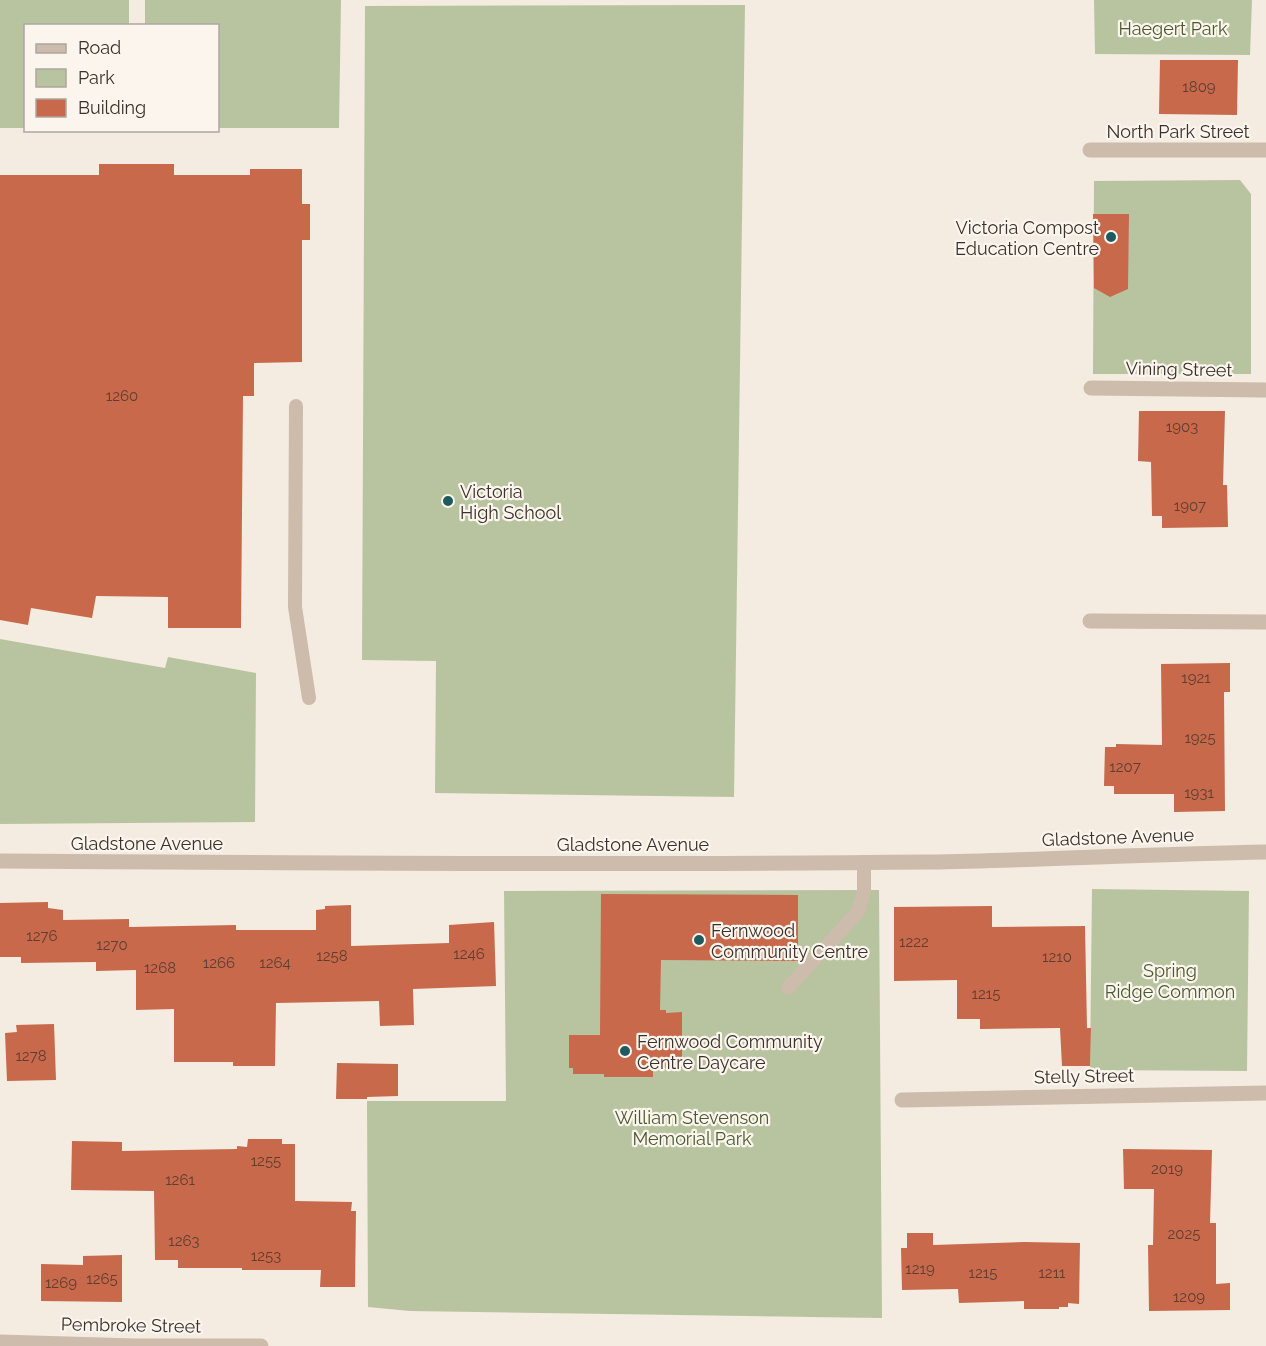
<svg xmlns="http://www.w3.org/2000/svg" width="1266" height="1346" font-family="Raleway,sans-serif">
<rect width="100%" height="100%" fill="#f4ebe1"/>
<path fill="#b8c4a0" d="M 0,0 L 129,0 L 129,25 L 26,26 L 25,128 L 0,128 Z
M 145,0 L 341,0 L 339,128 L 218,128 L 218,26 L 145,25 Z
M 1094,0 L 1252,0 L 1250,55 L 1095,54 Z
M 745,5 L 734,797 L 435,793 L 436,661 L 362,660 L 365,6 Z
M 1240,180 L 1251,194 L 1251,374 L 1093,374 L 1094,181 Z
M 0,639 L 165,668 L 168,657 L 256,673 L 255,822 L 0,824 Z
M 1092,889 L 1249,891 L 1247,1071 L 1090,1070 Z
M 879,890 L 882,1318 L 410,1311 L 368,1307 L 367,1101 L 506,1101 L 504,891 Z"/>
<path fill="#c8694b" d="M 1160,60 L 1238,60 L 1237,115 L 1159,114 Z
M 99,164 L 174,164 L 174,175 L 250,175 L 250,169 L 302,169 L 302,204 L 310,204 L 310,240 L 302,240 L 302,362 L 254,363 L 254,396 L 243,396 L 241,628 L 168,628 L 168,597 L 96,596 L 92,618 L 31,608 L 28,625 L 0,620 L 0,175 L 99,175 Z
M 1093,214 L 1129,214 L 1128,289 L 1110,297 L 1094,288 Z
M 1139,411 L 1225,411 L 1223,485 L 1227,485 L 1228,527 L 1162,528 L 1162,516 L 1152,516 L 1151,462 L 1138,461 Z
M 1230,663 L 1230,692 L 1224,692 L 1225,811 L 1174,812 L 1174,794 L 1114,794 L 1114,786 L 1104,786 L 1105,747 L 1116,747 L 1116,744 L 1162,745 L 1161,664 Z
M 601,894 L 798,895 L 798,961 L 661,960 L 660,1010 L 666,1010 L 666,1013 L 682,1012 L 682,1068 L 653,1068 L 653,1077 L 604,1077 L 604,1074 L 573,1074 L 573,1068 L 569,1068 L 569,1035 L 600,1035 Z
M 48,902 L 48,908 L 63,910 L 63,920 L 129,919 L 129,927 L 236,925 L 236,930 L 316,930 L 316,910 L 325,909 L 325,906 L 351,905 L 351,946 L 449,943 L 449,925 L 494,922 L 496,986 L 413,989 L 414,1025 L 380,1026 L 379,1001 L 276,1003 L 275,1066 L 233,1066 L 233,1062 L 174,1062 L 174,1009 L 136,1010 L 136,970 L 96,971 L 96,962 L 21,963 L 21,957 L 0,957 L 0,903 Z
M 992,906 L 992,927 L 1085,926 L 1087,1028 L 1091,1028 L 1090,1066 L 1062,1066 L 1060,1028 L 980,1029 L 980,1019 L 957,1019 L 957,980 L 894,981 L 894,907 Z
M 54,1024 L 56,1080 L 7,1081 L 5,1033 L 17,1032 L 16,1025 Z
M 337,1063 L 398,1064 L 398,1096 L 367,1097 L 367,1099 L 336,1099 Z
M 248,1139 L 282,1139 L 282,1144 L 295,1144 L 295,1201 L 352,1202 L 351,1211 L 356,1211 L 355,1287 L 320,1287 L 321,1270 L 242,1270 L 242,1268 L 178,1268 L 178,1260 L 155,1260 L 154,1191 L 71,1190 L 72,1141 L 122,1142 L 122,1151 L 237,1149 L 237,1146 L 247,1147 Z
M 1123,1149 L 1212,1150 L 1210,1223 L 1216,1223 L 1216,1284 L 1230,1283 L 1230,1310 L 1149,1311 L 1148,1245 L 1153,1245 L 1154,1189 L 1124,1189 Z
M 907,1233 L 933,1233 L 933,1245 L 1024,1242 L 1080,1243 L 1079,1304 L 1068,1303 L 1068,1307 L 1059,1307 L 1059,1309 L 1024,1309 L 1024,1301 L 959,1303 L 958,1289 L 902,1290 L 901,1248 L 907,1248 Z
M 122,1255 L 122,1302 L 41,1301 L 41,1264 L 83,1265 L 83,1256 Z"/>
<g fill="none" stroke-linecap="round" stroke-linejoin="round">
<path stroke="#cdbbac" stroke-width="14" d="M 296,406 L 295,607 L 309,698
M 788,988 L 858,912 L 864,891 L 864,862"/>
<path stroke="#cdbbac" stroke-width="15" d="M 1090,150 L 1266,150
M 1091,388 L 1266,390
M 1090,621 L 1266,622
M 0,861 C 310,863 619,865 929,862 C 1041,860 1154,854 1266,852
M 902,1100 L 1266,1093
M 0,1342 L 134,1346 L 261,1346"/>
</g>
<g fill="#1f5a5e" stroke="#fbf5ee" stroke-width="2">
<circle cx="1111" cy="237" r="6"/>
<circle cx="448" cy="501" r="6"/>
<circle cx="699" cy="940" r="6"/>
<circle cx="625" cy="1051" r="6"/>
</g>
<g text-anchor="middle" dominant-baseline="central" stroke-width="4.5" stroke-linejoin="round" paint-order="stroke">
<g font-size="15" fill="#5e3e33">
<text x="1199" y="87">1809</text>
<text x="122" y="396">1260</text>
<text x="1182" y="427">1903</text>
<text x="1190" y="506">1907</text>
<text x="1196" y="678">1921</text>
<text x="1200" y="738">1925</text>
<text x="1125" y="767">1207</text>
<text x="1199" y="793">1931</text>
<text x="42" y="936">1276</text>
<text x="914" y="942">1222</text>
<text x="112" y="945">1270</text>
<text x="469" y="954">1246</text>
<text x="332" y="956">1258</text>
<text x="1057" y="957">1210</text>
<text x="219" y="963">1266</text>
<text x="275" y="963">1264</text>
<text x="160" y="968">1268</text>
<text x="986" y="994">1215</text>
<text x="31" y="1056">1278</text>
<text x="266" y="1161">1255</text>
<text x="1167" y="1169">2019</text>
<text x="180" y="1180">1261</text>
<text x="1184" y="1234">2025</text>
<text x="184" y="1241">1263</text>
<text x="266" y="1256">1253</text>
<text x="920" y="1269">1219</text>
<text x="983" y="1273">1215</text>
<text x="1052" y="1273">1211</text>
<text x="102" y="1279">1265</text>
<text x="61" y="1283">1269</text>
<text x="1189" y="1297">1209</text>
</g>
<g font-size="18" fill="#4a5a2e" stroke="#fbf5ee">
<text x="1173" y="28">Haegert Park</text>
<text x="1170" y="970">Spring<tspan x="1170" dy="21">Ridge Common</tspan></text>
<text x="692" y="1117">William Stevenson<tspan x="692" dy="21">Memorial Park</tspan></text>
</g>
<g font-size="18" fill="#3b302b" stroke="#fbf5ee">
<text x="1178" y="131">North Park Street</text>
<text transform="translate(1179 369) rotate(1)">Vining Street</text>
<text transform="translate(1118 837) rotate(-2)">Gladstone Avenue</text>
<text x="147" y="843">Gladstone Avenue</text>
<text x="633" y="844">Gladstone Avenue</text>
<text transform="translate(1084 1076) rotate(-1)">Stelly Street</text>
<text transform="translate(131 1325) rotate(1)">Pembroke Street</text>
</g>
<g font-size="18" fill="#3b302b" stroke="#fbf5ee" text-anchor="start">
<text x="1099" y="227" text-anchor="end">Victoria Compost<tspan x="1099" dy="21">Education Centre</tspan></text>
<text x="460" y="491">Victoria<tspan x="460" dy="21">High School</tspan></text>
<text x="711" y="930">Fernwood<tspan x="711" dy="21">Community Centre</tspan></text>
<text x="637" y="1041">Fernwood Community<tspan x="637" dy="21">Centre Daycare</tspan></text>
</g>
</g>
<rect x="24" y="24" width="195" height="108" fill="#fbf5ee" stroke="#aea6a0" stroke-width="1.5"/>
<rect x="36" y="44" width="30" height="9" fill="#cdbbac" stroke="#aea6a0" stroke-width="1.5"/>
<text x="78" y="54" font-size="18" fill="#3b302b">Road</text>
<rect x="36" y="69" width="30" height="18" fill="#b8c4a0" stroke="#aea6a0" stroke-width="1.5"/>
<text x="78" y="84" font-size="18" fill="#3b302b">Park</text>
<rect x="36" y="99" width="30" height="18" fill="#c8694b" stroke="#aea6a0" stroke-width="1.5"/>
<text x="78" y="114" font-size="18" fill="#3b302b">Building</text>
</svg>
